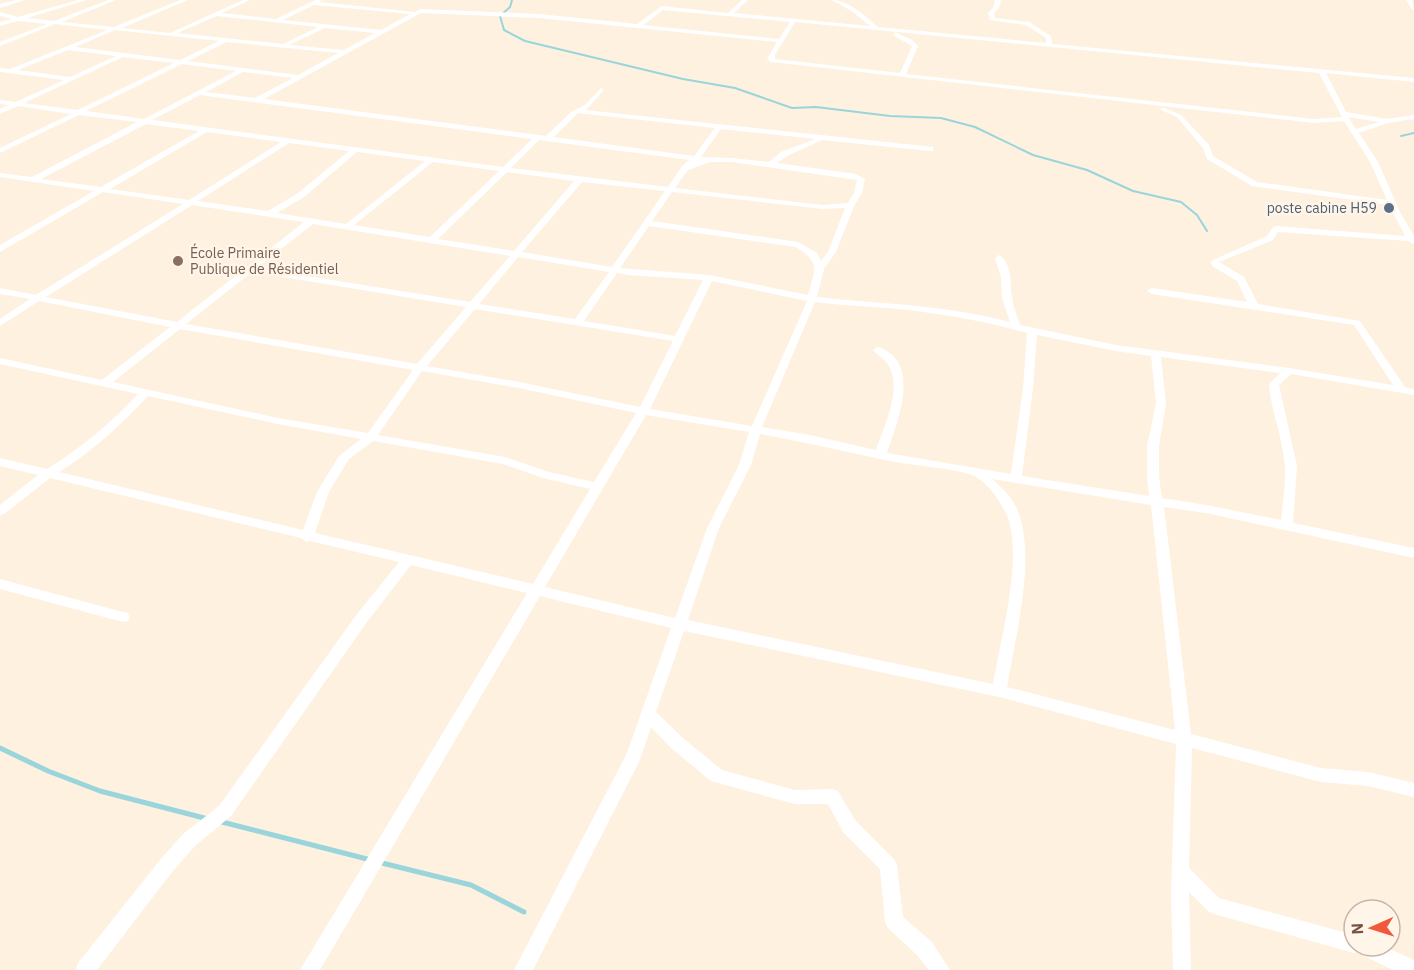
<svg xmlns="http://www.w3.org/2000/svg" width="1414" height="970" font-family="'IBM Plex Sans',sans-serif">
<rect width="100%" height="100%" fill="#fef1e0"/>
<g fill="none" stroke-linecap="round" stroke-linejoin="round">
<path stroke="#99d5db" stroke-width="2" d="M 512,0 L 510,7 L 500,16 L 504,30 L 525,41 L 683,79 L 735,88 L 792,108 L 816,107 L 890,116 L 941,118 L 975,127 L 1033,155 L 1087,170 L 1133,191 L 1181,202 L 1197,215 L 1207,231
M 1401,136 L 1414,133"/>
<path stroke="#99d5db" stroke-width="5" d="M 0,748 L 48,771 L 100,791 L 208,819
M 218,821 L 371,860
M 378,862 L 471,885 L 524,912"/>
<path fill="#fff" fill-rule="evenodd" d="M 16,0 L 25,0 L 0,8 L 0,4 Z
M 78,0 L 87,0 L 27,18 L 54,21 L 108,0 L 116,0 L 62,22 L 114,27 L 180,0 L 188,0 L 122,28 L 170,33 L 243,0 L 250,0 L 222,13 L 276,19 L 315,0 L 322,0 L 319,2 L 415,12 L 420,9 L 539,14 L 637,24 L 662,6 L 728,13 L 742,0 L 748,0 L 734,13 L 870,26 L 853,12 L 832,0 C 849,0 866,17 878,27 L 1046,43 L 1046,38 L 1026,25 L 990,20 L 988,13 L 993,8 L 995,0 L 1001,0 L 999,8 L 994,13 L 995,18 L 1029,22 L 1051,36 L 1052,44 L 1414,78 L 1414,82 L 1326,73 L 1346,112 L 1387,119 L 1414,115 L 1414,119 L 1388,123 L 1359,133 L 1378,162 L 1400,212 L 1414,236 L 1414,244 L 1408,241 L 1278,232 L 1273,240 L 1219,262 L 1244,277 L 1258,304 L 1360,321 L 1405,387 L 1414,389 L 1414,395 L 1291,374 L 1279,385 L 1297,466 L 1293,523 L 1414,548 L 1414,558 L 1206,513 L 1164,507 L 1191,734 L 1321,768 L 1368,772 L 1414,783 L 1414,797 L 1368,786 L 1321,782 L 1192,748 L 1189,868 L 1219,898 L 1354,935 L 1354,946 L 1383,946 L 1414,960 L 1414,970 L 1393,970 L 1356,952 L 1354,953 L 1214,914 L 1208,911 L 1189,892 L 1191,970 L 1173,970 L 1171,893 L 1176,744 L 999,697 L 684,631 L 656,712 L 683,738 L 722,770 L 795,790 L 832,789 L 838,791 L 855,820 L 894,859 L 897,865 L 903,917 L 932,942 L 950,970 L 929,970 L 918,956 L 888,928 L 885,922 L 880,869 L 843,832 L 828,804 L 795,804 L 711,781 L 671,748 L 651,727 L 640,760 L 533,970 L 514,970 L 627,753 L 671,628 L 540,596 L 320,970 L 300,970 L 527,593 L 411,565 L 367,622 L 231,816 L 195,846 L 172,872 L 97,970 L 76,970 L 78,963 L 160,860 L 183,834 L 219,806 L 357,614 L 399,562 L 310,541 L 307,542 L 301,538 L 50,478 L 4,514 L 0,515 L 0,505 L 38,475 L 0,466 L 0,458 L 47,469 C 81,448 111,423 138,394 L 0,364 L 0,358 L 102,380 L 170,327 L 39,301 L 0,326 L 0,319 L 30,299 L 0,294 L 0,288 L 36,295 L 183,204 L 103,192 L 0,252 L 0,245 L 94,191 L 0,177 L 0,173 L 32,177 L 137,122 L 79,115 L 0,153 L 0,148 L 71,114 L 18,106 L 0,114 L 0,109 L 9,105 L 0,104 L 0,100 L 16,102 L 64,80 L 0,72 L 0,68 L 10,69 L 107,30 L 55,24 L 0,46 L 0,42 L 47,24 L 18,21 L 0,26 L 0,22 L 12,19 L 0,16 L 0,12 L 18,17 ZM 314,5 L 410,14 L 381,30 L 283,20 ZM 663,10 L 790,22 L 779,39 L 644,25 ZM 421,13 L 539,18 L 777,42 L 767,59 L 771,62 L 1314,123 L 1344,121 L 1370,162 L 1387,200 L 1257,182 L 1213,156 L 1209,145 L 1181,115 L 1165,108 L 1161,108 L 1161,110 L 1177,117 L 1203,148 L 1207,159 L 1252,186 L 1389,205 L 1405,236 L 1276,226 L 1273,227 L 1267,236 L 1211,261 L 1212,266 L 1237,281 L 1247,302 L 1152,288 L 1147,291 L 1152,294 L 1354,325 L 1393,385 L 1289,368 L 1116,345 L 1020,325 C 1017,316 1013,306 1012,296 C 1010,283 1012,262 999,255 L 995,258 L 1001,277 L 1002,298 L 1010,322 C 947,305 881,304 817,297 L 824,269 L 836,252 L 854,206 L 862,193 L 865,179 L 856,174 L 777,163 L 787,156 L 822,140 L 930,151 L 933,151 L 933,147 L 585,110 L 589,107 L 603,91 L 603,89 L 601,88 L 585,105 L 571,112 L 546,136 L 264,99 ZM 217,16 L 318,27 L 283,44 L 177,33 ZM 795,22 L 1319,73 L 1342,117 L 1314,119 L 906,74 L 918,46 L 912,40 L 895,32 L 893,35 L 912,46 L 900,73 L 775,59 L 775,55 ZM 325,28 L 375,33 L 344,50 L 289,45 ZM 115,30 L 219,41 L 180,60 L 75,47 ZM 227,42 L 338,53 L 298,75 L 188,61 ZM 68,50 L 116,56 L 70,77 L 18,70 ZM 123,57 L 174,63 L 78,110 L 24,103 ZM 182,64 L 236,71 L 144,119 L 86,111 ZM 243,72 L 293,78 L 255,98 L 206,92 ZM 200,95 L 532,139 L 503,167 L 152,120 ZM 578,113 L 715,128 L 694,156 L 554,137 ZM 1348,117 L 1379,122 L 1356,129 ZM 146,124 L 199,131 L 101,187 L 41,179 ZM 721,129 L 815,139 L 781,152 L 769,162 L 732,158 L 701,157 ZM 207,132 L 281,142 L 189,200 L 110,189 ZM 539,140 L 689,160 L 682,166 L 668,187 L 511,168 ZM 289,143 L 349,151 L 298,193 L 268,211 L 198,201 ZM 357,152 L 425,161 L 346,224 L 277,213 L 304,197 ZM 433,162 L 499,171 L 430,237 L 354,225 ZM 710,162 L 732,162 L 857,180 L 854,193 L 848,203 L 823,205 L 675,188 L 688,170 ZM 507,172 L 574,181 L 514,251 L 438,239 ZM 582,182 L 665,191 L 612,267 L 522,252 ZM 672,192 L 823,209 L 845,208 L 828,252 L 821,261 L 817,253 L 798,242 L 652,221 ZM 192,205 L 304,222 L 177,322 L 46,297 ZM 313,224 L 510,256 L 470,302 L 257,268 ZM 649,226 L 796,247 C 821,263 815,269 808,295 L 709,275 L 620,268 ZM 518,257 L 609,272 L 575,319 L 479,304 ZM 252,272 L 466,307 L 417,364 L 186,324 ZM 617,273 L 628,275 L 703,280 L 675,336 L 584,321 ZM 712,281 L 807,301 L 752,426 L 650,409 ZM 815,302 C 843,306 871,306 899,309 C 942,314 985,321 1027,333 L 1023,388 L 1011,474 L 887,453 C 897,422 923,362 878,347 L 873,350 C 877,355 883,358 887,363 C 904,387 884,426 876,450 L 810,435 L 762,427 ZM 475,309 L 673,341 L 640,407 L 519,382 L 427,366 ZM 180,329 L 413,370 L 368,433 L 278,418 L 113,382 ZM 1037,335 L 1116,351 L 1151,356 L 1156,403 L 1147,446 L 1147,477 L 1149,496 L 1022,476 L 1033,388 ZM 1161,357 L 1280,373 L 1269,384 C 1271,410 1281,433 1284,459 C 1287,479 1283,500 1281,520 L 1206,505 L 1162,498 L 1159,477 L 1159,446 L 1166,403 ZM 422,371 L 519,388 L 636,413 L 594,482 L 549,472 L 505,457 L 378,435 ZM 148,396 L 278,424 L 361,439 L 339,456 L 317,492 L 303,530 L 59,472 C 93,451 121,425 148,396 ZM 646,415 L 749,432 L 739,465 L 707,528 L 675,618 L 545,587 ZM 760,434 C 805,442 850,453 895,462 C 918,466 951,468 972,475 C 988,481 1006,508 1010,525 C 1020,569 1001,638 993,684 L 688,620 L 719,528 L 751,465 ZM 373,441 L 503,464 L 543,478 L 590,489 L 533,584 L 315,533 L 329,492 L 349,459 ZM 992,479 L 1151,505 L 1175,730 L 1007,687 C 1015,639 1038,552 1016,507 C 1011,496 1001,487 992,479 Z
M 1406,0 L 1412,0 L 1414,10 L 1412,9 Z
M 0,579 L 123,612 L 128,613 L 130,617 L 128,621 L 123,622 L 0,589 Z"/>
</g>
<circle fill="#5c6f8a" stroke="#fff5e8" stroke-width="2" cx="1389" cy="208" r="6"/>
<circle fill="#8d6e63" stroke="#fff5e8" stroke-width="2" cx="178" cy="261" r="6"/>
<g text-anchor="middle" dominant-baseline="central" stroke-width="5" stroke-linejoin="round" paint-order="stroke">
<g font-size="14" fill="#4e5e75" stroke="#fff5e8" text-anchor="end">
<text x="1377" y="208">poste cabine H59</text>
</g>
<g font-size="14" fill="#785e54" stroke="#fff5e8" text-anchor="start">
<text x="190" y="253">École Primaire<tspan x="190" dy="16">Publique de Résidentiel</tspan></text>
</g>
</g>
<g transform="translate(1372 928) rotate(267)"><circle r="28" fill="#fff5e8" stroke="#c9b5a7" stroke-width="1.5"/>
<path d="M0-4.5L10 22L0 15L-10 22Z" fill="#f1593c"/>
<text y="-9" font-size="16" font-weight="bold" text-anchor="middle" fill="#775446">N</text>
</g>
</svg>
